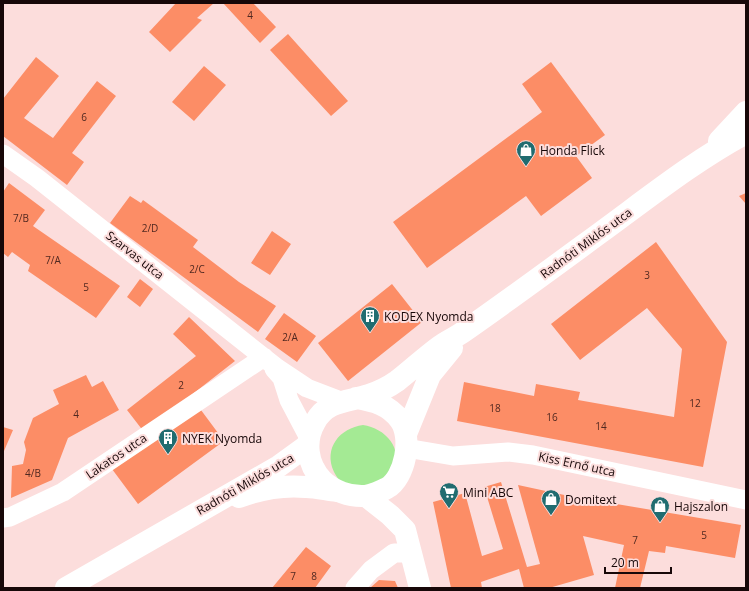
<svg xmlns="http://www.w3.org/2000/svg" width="749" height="591" font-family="'Open Sans',sans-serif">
<rect width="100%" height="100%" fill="#fcdddc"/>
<path fill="#a4ea94" d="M 363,425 C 385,428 405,449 392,472 C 388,477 381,482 376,487 C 368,486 351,487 344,484 C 340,482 336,476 334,472 C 323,448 340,428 363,425 Z"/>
<path fill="#fc8d66" d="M 176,3 L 214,3 L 197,18 L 202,20 L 170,52 L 149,32 Z
M 223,3 L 253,3 L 276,27 L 260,43 Z
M 288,34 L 348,101 L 331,116 L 270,50 Z
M 36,57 L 59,76 L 24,118 L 53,138 L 97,81 L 116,96 L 72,153 L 84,162 L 67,185 L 3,136 L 3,99 Z
M 551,62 L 605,135 L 576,156 L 592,178 L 541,216 L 526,196 L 427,268 L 393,222 L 542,112 L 522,84 Z
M 204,66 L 226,85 L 194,121 L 172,102 Z
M 9,183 L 45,210 L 33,226 L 120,286 L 96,318 L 28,271 L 30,265 L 12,252 L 8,257 L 3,253 L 3,192 Z
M 746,193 L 746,204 L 739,196 Z
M 130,196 L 141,203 L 143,200 L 198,240 L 193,247 L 239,282 L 276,306 L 258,332 L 110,223 Z
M 272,231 L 291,244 L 270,275 L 251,263 Z
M 656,242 L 727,342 L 703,467 L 457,421 L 464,382 L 534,396 L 536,384 L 580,392 L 578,400 L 674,417 L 682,349 L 647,308 L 580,360 L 551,324 Z
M 140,279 L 153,289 L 140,307 L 127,297 Z
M 392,284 L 422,322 L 348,381 L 318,343 Z
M 284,313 L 316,336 L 297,362 L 265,339 Z
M 189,317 L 235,361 L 144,432 L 127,410 L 196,356 L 173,334 Z
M 86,375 L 92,387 L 103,381 L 119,410 L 68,438 L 52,480 L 11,498 L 12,466 L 23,464 L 26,450 L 24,442 L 33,418 L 59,404 L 53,390 Z
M 198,406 L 224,441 L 138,504 L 112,469 Z
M 3,427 L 13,430 L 4,451 L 3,450 Z
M 501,482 L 527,567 L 540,564 L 518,485 L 569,496 L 741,525 L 735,558 L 666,546 L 665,553 L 649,551 L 640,588 L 615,588 L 624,545 L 583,536 L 594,575 L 549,588 L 524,588 L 519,569 L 481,582 L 482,588 L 451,588 L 433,502 L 465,493 L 482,556 L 503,549 L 484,487 Z
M 306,547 L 331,566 L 315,588 L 272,588 Z
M 379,580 L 395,581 L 398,588 L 370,588 Z"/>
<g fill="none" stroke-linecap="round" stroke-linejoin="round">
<path stroke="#fff" stroke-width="19" d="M 3,154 L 37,178 L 277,368 L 307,388 L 341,401
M 274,369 L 282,378 L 289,400 L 309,438
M 406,448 L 453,456 L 508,452 L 533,455 L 746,500
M 3,518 L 10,517 L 63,492 L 264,357
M 355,588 L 371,570 L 394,553 L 411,553"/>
<path stroke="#fff" stroke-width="22" d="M 719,141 L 746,112
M 356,398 C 374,401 389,405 400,420 C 413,437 405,478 387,488 C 382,491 371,495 365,496 C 350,497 333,491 322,480 C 307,464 304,441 315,422 C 327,400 348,402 369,395 C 378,392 390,386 397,381 C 411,370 425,357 440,346 C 447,341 456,337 463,332 C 509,300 555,266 600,233 C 648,198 694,161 746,133
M 406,434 L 430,375 L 452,348
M 366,496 L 390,515 L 405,530 L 420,588
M 239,497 C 260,489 284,485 306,487 C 316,487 327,490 337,491
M 66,588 L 279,466 L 308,445"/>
</g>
<defs>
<symbol id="shop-pin" viewBox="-11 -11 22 30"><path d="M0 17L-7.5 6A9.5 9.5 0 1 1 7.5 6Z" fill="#206c70" stroke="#fcdddc"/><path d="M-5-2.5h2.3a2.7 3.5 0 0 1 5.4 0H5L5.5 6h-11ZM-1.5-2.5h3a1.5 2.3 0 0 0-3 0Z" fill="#fff"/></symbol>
<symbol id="building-pin" viewBox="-11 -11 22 30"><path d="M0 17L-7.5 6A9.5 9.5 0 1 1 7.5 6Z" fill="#206c70" stroke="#fcdddc"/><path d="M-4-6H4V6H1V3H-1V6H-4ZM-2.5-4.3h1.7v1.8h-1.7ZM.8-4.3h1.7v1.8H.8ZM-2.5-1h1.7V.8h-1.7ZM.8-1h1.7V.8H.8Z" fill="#fff"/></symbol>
<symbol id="supermarket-pin" viewBox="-11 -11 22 30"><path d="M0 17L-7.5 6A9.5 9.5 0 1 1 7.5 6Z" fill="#206c70" stroke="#fcdddc"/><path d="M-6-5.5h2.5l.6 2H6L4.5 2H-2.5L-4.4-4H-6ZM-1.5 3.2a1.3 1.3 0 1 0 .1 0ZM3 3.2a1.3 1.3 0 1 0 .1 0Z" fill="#fff"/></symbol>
</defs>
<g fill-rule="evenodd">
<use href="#shop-pin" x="515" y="139" width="22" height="30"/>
<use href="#building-pin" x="359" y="305" width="22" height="30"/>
<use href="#building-pin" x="157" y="427" width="22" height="30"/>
<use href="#supermarket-pin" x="438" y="481" width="22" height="30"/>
<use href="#shop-pin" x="540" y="488" width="22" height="30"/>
<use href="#shop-pin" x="649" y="495" width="22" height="30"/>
</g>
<g text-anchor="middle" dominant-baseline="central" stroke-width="4" stroke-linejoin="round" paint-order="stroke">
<g font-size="10" fill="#502820">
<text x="250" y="15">4</text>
<text x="84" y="117">6</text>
<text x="21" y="218">7/B</text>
<text x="150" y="228">2/D</text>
<text x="53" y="260">7/A</text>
<text x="197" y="269">2/C</text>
<text x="647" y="275">3</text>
<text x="86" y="287">5</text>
<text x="290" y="337">2/A</text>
<text x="181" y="385">2</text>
<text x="695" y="403">12</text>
<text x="495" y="408">18</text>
<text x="76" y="414">4</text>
<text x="552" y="417">16</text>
<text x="601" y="426">14</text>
<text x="33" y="473">4/B</text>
<text x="704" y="535">5</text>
<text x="635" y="540">7</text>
<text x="293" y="576">7</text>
<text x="314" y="576">8</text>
</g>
<g font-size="12" fill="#170708" stroke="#fcdddc" text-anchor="start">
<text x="540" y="150">Honda Flick</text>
<text x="384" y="316">KODEX Nyomda</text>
<text x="182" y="438">NYEK Nyomda</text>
<text x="463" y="492">Mini ABC</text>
<text x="565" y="499">Domitext</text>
<text x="674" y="506">Hajszalon</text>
</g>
<g font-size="12" fill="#170708" stroke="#fcdddc">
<text transform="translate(586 243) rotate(-36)">Radnóti Miklós utca</text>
<text transform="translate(135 255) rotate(38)">Szarvas utca</text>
<text transform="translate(116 456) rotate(-34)">Lakatos utca</text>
<text transform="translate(577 464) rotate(12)">Kiss Ernő utca</text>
<text transform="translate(245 484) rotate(-30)">Radnóti Miklós utca</text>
</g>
</g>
<rect width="749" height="591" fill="none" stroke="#170708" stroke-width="8"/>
<path d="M605 567v6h66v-6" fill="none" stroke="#170708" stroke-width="2"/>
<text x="611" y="567" font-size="12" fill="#170708" stroke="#fcdddc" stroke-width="3" paint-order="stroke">20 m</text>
</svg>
